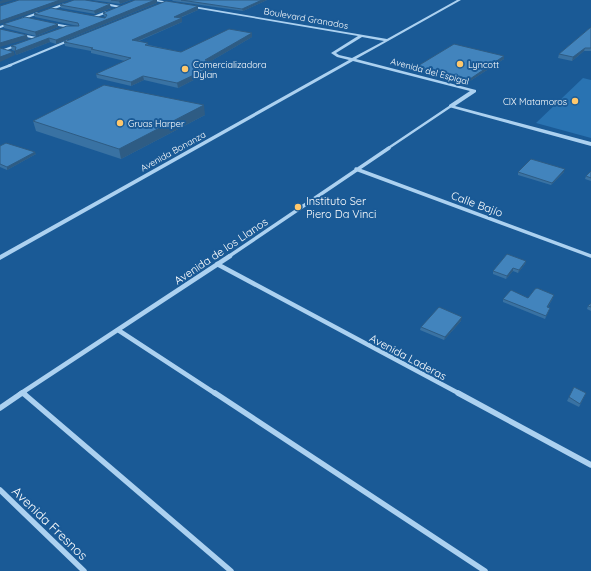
<svg xmlns="http://www.w3.org/2000/svg" width="591" height="571" font-family="Quicksand,sans-serif">
<rect width="100%" height="100%" fill="#1a5a96"/>
<path fill="#2973b2" d="M 583,78 L 591,80 L 591,138 L 536,123 Z"/>
<g fill="none" stroke-linecap="round" stroke-linejoin="round">
<path stroke="#acd1f0" stroke-width="2" d="M 105,4 L 120,7
M 49,10 L 65,4
M 94,17 L 107,12
M 22,19 L 38,13
M 53,24 L 70,27
M 0,27 L 8,24
M 22,35 L 36,38
M 4,50 L 15,46
M 8,66 L 68,41"/>
<path stroke="#acd1f0" stroke-width="2.5" d="M 0,69 L 11,65
M 387,149 L 451,106"/>
<path stroke="#acd1f0" stroke-width="3.5" d="M 356,169 L 591,256
M 228,257 L 389,148"/>
<path stroke="#acd1f0" stroke-width="4.5" d="M 217,264 L 460,394
M 118,330 L 216,394
M 23,393 L 25,394
M 20,394 L 230,256"/>
<path stroke="#acd1f0" stroke-width="5.5" d="M 23,393 L 231,571
M 215,393 L 485,571
M 458,393 L 591,465
M 0,408 L 22,393
M 0,490 L 84,571"/>
<path fill="#acd1f0" fill-rule="evenodd" d="M 149,0 L 158,0 L 174,3 L 172,4 Z
M 457,0 L 461,0 L 356,59 L 476,90 L 476,92 L 455,106 L 591,142 L 591,146 L 449,107 L 449,105 L 470,91 L 353,61 L 0,260 L 0,255 L 349,60 L 337,57 L 331,53 L 358,36 L 188,7 L 187,5 L 387,39 ZM 362,37 L 384,41 L 352,58 L 339,55 L 336,53 Z"/>
</g>
<path fill="#3972a3" d="M 92,0 L 131,0 L 120,4 Z
M 135,0 L 157,0 L 157,3 L 56,44 L 50,42 L 16,55 L 15,51 L 12,50 L 11,46 L 78,26 L 35,17 L 34,14 L 105,18 L 105,17 L 104,16 L 103,13 Z
M 172,0 L 267,0 L 243,11 L 173,1 Z
M 60,5 L 111,8 L 95,14 L 61,8 Z
M 198,6 L 198,10 L 180,18 L 182,22 L 139,41 L 149,45 L 181,52 L 252,37 L 211,61 L 219,67 L 178,88 L 144,80 L 131,86 L 97,78 L 96,74 L 125,61 L 91,53 L 91,51 L 65,46 L 64,42 Z
M 3,24 L 58,27 L 36,36 L 4,28 Z
M 591,27 L 591,51 L 584,51 L 572,61 L 558,58 L 559,54 Z
M 504,59 L 467,83 L 416,69 L 416,67 Z
M 205,115 L 121,159 L 36,131 L 33,121 Z
M 0,146 L 36,154 L 7,170 L 0,167 Z
M 591,171 L 591,181 L 585,179 L 586,176 Z
M 518,172 L 564,172 L 551,185 L 518,175 Z
M 526,261 L 525,264 L 518,273 L 513,271 L 506,279 L 493,274 L 493,271 Z
M 553,298 L 548,307 L 550,308 L 545,319 L 503,302 L 503,299 Z
M 591,303 L 591,311 L 587,309 L 588,306 Z
M 461,321 L 444,340 L 420,330 L 421,327 Z
M 586,393 L 579,407 L 567,401 L 569,397 Z"/>
<path fill="#2e5c84" d="M 3,0 L 14,0 L 0,4 L 0,1 Z
M 60,0 L 70,0 L 0,24 L 0,21 Z
M 122,0 L 131,0 L 120,4 L 119,1 Z
M 155,0 L 157,0 L 157,3 L 56,44 L 56,40 Z
M 262,0 L 267,0 L 243,11 L 242,9 Z
M 110,4 L 111,8 L 95,14 L 94,11 Z
M 198,6 L 198,10 L 174,20 L 174,17 Z
M 182,18 L 182,22 L 133,43 L 132,40 Z
M 58,24 L 58,27 L 36,36 L 35,32 Z
M 252,33 L 252,37 L 206,64 L 205,60 Z
M 27,35 L 28,39 L 0,47 L 0,43 Z
M 49,38 L 50,42 L 16,55 L 15,51 Z
M 585,48 L 584,51 L 572,61 L 573,57 Z
M 14,52 L 15,55 L 0,62 L 0,57 Z
M 504,56 L 504,59 L 467,83 L 467,81 Z
M 219,63 L 219,67 L 178,88 L 177,83 Z
M 143,76 L 144,80 L 131,86 L 131,82 Z
M 204,105 L 205,115 L 121,159 L 119,149 Z
M 35,152 L 36,154 L 7,170 L 7,167 Z
M 565,169 L 564,172 L 551,185 L 552,183 Z
M 526,261 L 525,264 L 518,273 L 519,270 Z
M 513,268 L 513,271 L 506,279 L 507,276 Z
M 554,295 L 553,298 L 546,310 L 547,307 Z
M 462,317 L 461,321 L 444,340 L 445,337 Z"/>
<path fill="#4284bd" stroke="#2e5c84" d="M 19,0 L 60,0 L 0,21 L 0,6 Z
M 74,0 L 85,0 L 110,4 L 94,11 L 60,5 Z
M 111,0 L 122,0 L 119,1 Z
M 135,0 L 155,0 L 56,40 L 49,38 L 15,51 L 16,47 L 11,46 L 67,26 L 79,26 L 78,23 L 34,14 L 51,8 L 105,18 L 107,15 L 103,13 Z
M 181,0 L 262,0 L 242,9 Z
M 166,1 L 198,6 L 174,17 L 182,18 L 132,40 L 148,43 L 145,45 L 181,52 L 229,29 L 252,33 L 205,60 L 219,63 L 177,83 L 143,76 L 131,82 L 96,74 L 131,58 L 91,49 L 93,48 L 64,42 Z
M 25,17 L 58,24 L 35,32 L 3,24 Z
M 591,27 L 591,48 L 585,48 L 573,57 L 559,54 Z
M 0,29 L 27,35 L 0,43 Z
M 454,44 L 504,56 L 467,81 L 416,67 Z
M 0,48 L 14,52 L 0,57 Z
M 104,85 L 204,105 L 119,149 L 33,121 Z
M 6,143 L 35,152 L 7,167 L 0,164 L 0,146 Z
M 531,159 L 565,169 L 552,183 L 518,172 Z
M 591,171 L 591,178 L 586,176 Z
M 507,254 L 526,261 L 519,270 L 513,268 L 507,276 L 493,271 Z
M 537,288 L 554,295 L 547,307 L 550,308 L 546,316 L 503,299 L 511,290 L 528,298 L 535,289 Z
M 591,303 L 591,307 L 588,306 Z
M 439,307 L 462,317 L 445,337 L 421,327 Z
M 574,387 L 586,393 L 580,404 L 569,397 Z"/>
<g fill="#ffc86c" stroke="#1a5a96" stroke-width="1.5">
<circle cx="460" cy="64" r="4"/>
<circle cx="185" cy="69" r="4"/>
<circle cx="575" cy="101" r="4"/>
<circle cx="120" cy="123" r="4"/>
<circle cx="298" cy="207" r="4"/>
</g>
<g text-anchor="middle" dominant-baseline="central" stroke-width="4" stroke-linejoin="round" paint-order="stroke">
<g font-size="9" fill="#fff" stroke="#1a5a96">
<text transform="translate(306 18) rotate(10)">Boulevard Granados</text>
<text transform="translate(430 71) rotate(15)">Avenida del Espigal</text>
<text transform="translate(173 151) rotate(-29)">Avenida Bonanza</text>
</g>
<g font-size="9" fill="#fff" stroke="#1a5a96" text-anchor="start">
<text x="193" y="64">Comercializadora<tspan x="193" dy="10">Dylan</tspan></text>
<text x="468" y="64">Lyncott</text>
<text x="567" y="101" text-anchor="end">CIX Matamoros</text>
<text x="128" y="123">Gruas Harper</text>
</g>
<g font-size="11" fill="#fff" stroke="#1a5a96" text-anchor="start">
<text x="306" y="201">Instituto Ser<tspan x="306" dy="13">Piero Da Vinci</tspan></text>
</g>
<g font-size="11" fill="#fff" stroke="#1a5a96">
<text transform="translate(477 204) rotate(20)">Calle Bajío</text>
<text transform="translate(221 251) rotate(-34)">Avenida de los Llanos</text>
<text transform="translate(408 357) rotate(28)">Avenida Laderas</text>
</g>
<g font-size="13" fill="#fff" stroke="#1a5a96">
<text transform="translate(50 523) rotate(44)">Avenida Fresnos</text>
</g>
</g>
</svg>
